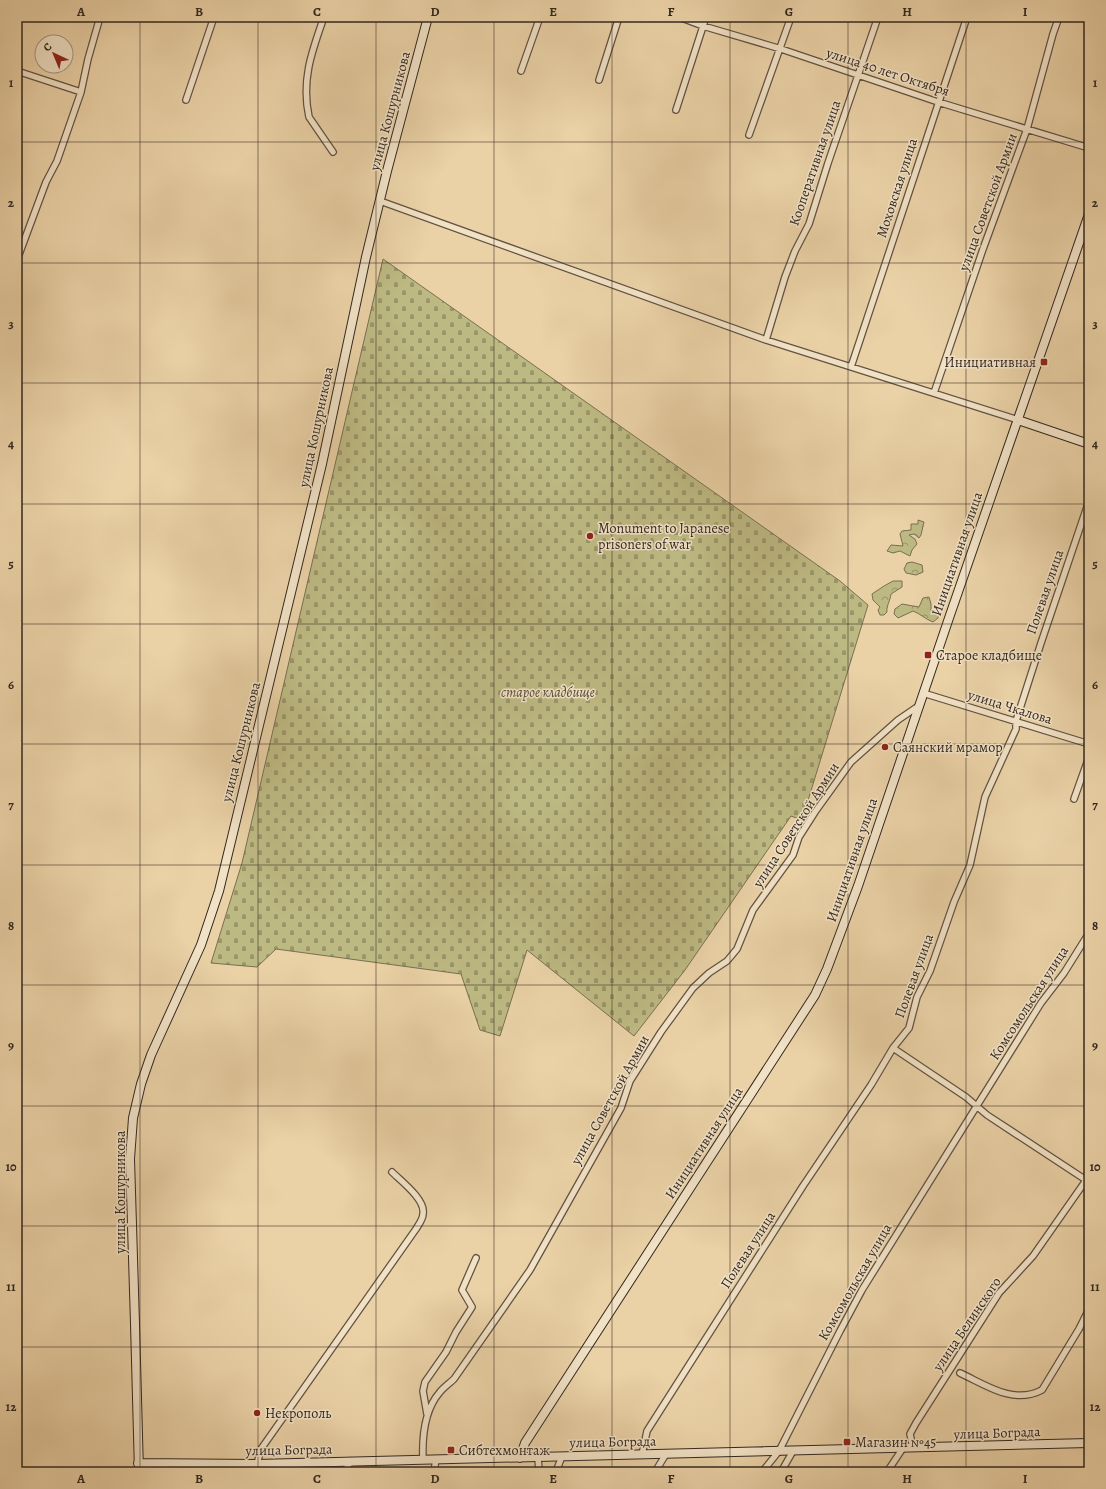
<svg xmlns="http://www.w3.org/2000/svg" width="1106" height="1489" font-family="Alegreya,serif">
<defs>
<pattern id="forest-crowns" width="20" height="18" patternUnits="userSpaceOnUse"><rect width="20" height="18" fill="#bdb982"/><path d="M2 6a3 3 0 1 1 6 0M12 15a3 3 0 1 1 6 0" fill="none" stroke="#9a966a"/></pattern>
<pattern id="cemetery-stones" width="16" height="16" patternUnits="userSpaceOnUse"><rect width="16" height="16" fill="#bdb982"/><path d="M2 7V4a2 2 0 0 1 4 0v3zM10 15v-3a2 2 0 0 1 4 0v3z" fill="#9a966a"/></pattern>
</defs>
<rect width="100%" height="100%" fill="#ead1a6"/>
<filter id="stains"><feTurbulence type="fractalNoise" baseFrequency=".005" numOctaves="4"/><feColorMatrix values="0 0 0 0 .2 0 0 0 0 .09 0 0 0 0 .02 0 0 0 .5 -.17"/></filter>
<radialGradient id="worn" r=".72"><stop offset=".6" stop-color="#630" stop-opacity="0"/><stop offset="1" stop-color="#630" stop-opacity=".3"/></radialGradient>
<path fill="url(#forest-crowns)" stroke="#787052" d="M 918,520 L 924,522 L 921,535 L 919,538 L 914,534 L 909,535 L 915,539 L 917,544 L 912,550 L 910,556 L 900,551 L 893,553 L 887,551 L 891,545 L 903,546 L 900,534 L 902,531 L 911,530 L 911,524 L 918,524 Z
M 912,562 L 922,565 L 923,572 L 916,575 L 906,573 L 904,569 L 907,563 Z
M 893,581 L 902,581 L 902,587 L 891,594 C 890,601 886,607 887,612 L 884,615 L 880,615 L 878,610 L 880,607 L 873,600 L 872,594 L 884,586 Z
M 929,597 L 931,604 L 931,610 L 939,613 L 938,618 L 933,622 C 925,619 921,614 913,611 L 898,618 L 894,614 L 895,609 L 902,604 L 919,607 L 923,598 Z"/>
<path fill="url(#cemetery-stones)" stroke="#787052" d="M 383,259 L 840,581 L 868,605 L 802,820 L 791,816 L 685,970 L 634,1036 L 527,950 L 500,1036 L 480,1030 L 461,974 L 276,949 L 257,967 L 211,963 L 242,863 Z"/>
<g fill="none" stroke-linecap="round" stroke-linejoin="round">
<defs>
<path id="street" d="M 324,17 C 312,51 301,80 309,117 L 333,152
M 679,17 L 703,26 L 781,49 L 938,102 L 1089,148
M 17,71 L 81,92
M 521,71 L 540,17
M 599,80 L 619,17
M 186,100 L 214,17
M 676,110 L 706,17
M 749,135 L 791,17
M 380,201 L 766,340 L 1018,420
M 17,260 L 46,182 L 57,161 L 81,92 L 88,59 L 100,17
M 766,340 L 785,277 L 795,251 L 809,224 L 828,163 L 878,17
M 851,367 L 967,17
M 934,393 L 983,249 L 1027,129 L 1053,34 L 1059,17
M 923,693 L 1089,744
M 1074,799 L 1089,757
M 893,1048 L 966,1097 L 987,1115 L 1089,1182
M 960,1373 C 986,1385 1013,1405 1042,1390 L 1079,1329 L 1089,1309
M 427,1414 L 423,1391 L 425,1382 L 446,1352 L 456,1332 L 472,1307 L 462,1290 L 476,1258
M 913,1448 L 910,1434 L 916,1423 L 999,1293 L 1033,1256 L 1089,1176
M 642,1455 L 647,1431 L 803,1186 L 871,1085 L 893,1048 L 909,1028 L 917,997 L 930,971 L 954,902 L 970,865 L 985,797 L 1016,729 L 1016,721 L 1041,643 L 1089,501
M 538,1457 L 539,1472
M 423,1460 C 422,1437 425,1409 440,1392 C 444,1387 450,1383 454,1379 L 530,1270 L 621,1108 L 630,1081 L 661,1032 L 693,988 L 709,973 L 727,961 L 737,949 L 753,910 L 793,855 L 799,837 L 815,812 L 851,762 L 898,720 L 920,705
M 257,1464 L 261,1449 L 416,1229 C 419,1224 423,1219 423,1214 C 426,1200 401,1181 392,1172
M 344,1472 L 351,1461
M 434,1472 L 436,1459
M 556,1472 L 562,1456
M 655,1472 L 666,1454
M 762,1472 L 779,1451 L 840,1331 L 862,1290 L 1041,1003 L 1064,973 L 1089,933
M 781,1472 L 793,1451
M 887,1472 L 903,1448"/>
<path id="secondary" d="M 1018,420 L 1089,444
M 520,1458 L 525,1443 L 815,995 L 827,969 L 858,886 L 949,618 L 1089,214
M 138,1463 L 257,1464 L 1089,1443
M 139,1472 L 135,1324 L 130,1159 L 133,1118 L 141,1084 L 151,1055 L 201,945 L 219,891 L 322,464 L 366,257 L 387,171 L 428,17
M 243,1472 L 255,1466"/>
</defs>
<use href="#street" stroke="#615242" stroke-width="8"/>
<use href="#secondary" stroke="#332821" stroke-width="10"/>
<use href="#street" stroke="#f1e1c5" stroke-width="5.5"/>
<use href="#secondary" stroke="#f1e1c5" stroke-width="8"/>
</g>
<path fill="none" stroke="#332821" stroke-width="1" stroke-opacity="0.55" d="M 140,17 L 140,1472M 258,17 L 258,1472M 376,17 L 376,1472M 494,17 L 494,1472M 612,17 L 612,1472M 730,17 L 730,1472M 848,17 L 848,1472M 966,17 L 966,1472M 17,142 L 1089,142M 17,263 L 1089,263M 17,383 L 1089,383M 17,504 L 1089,504M 17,624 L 1089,624M 17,744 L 1089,744M 17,865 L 1089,865M 17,985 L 1089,985M 17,1106 L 1089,1106M 17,1226 L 1089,1226M 17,1347 L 1089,1347"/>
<g fill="#8f2418" stroke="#f1e1c5" stroke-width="1.5">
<rect x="1040" y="358" width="8" height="8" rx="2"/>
<circle cx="590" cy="536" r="4"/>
<rect x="924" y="651" width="8" height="8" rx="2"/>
<circle cx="885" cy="747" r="4"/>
<circle cx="257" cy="1413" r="4"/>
<rect x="843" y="1438" width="8" height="8" rx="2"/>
<rect x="447" y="1446" width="8" height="8" rx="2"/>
</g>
<g text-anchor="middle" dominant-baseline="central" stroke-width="3" stroke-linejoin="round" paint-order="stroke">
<g font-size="14" fill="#332821" stroke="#f1e1c5">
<text transform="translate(888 72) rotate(18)">улица 40 лет Октября</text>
<text transform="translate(390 111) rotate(-75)">улица Кошурникова</text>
<text transform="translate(815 163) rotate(-71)">Кооперативная улица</text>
<text transform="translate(897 188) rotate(-72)">Моховская улица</text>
<text transform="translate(988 202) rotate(-70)">улица Советской Армии</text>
<text transform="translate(316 427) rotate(-78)">улица Кошурникова</text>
<text transform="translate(957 554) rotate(-71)">Инициативная улица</text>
<text transform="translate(1045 592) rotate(-71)">Полевая улица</text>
<text transform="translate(1010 707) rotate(17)">улица Чкалова</text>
<text transform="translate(241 742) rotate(-76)">улица Кошурникова</text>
<text transform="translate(796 825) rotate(-57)">улица Советской Армии</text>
<text transform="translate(852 860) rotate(-71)">Инициативная улица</text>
<text transform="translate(914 976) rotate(-70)">Полевая улица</text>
<text transform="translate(1029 1003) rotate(-57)">Комсомольская улица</text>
<text transform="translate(610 1100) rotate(-61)">улица Советской Армии</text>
<text transform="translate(704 1143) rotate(-57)">Инициативная улица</text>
<text transform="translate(120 1192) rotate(-90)">улица Кошурникова</text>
<text transform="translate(748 1250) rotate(-57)">Полевая улица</text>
<text transform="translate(855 1282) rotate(-60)">Комсомольская улица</text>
<text transform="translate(967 1324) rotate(-56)">улица Белинского</text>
<text transform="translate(997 1433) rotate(-2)">улица Бограда</text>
<text transform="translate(613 1442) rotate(-1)">улица Бограда</text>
<text transform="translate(289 1450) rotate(-1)">улица Бограда</text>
</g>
<g font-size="14" fill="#332821" stroke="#f1e1c5" text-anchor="start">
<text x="1036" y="362" text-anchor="end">Инициативная</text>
<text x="598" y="528">Monument to Japanese<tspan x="598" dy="16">prisoners of war</tspan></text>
<text x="936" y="655">Старое кладбище</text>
<text x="893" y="747">Саянский мрамор</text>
<text x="265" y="1413">Некрополь</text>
<text x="855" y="1442">Магазин №45</text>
<text x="459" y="1450">Сибтехмонтаж</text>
</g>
<g font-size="14" font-style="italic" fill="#564c39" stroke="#f1e1c5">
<text x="548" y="692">старое кладбище</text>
</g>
</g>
<rect width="1106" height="1489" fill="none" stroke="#ead1a6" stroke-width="44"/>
<g transform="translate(54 54) rotate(316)"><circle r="19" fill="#f1e1c5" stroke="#a59783"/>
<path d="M0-3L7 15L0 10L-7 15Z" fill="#8f2418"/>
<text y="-6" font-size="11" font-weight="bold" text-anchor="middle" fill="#332821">С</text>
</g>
<rect x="22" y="22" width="1062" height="1445" fill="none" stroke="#332821" stroke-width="1.5"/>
<g font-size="13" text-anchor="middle" font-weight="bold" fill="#332821">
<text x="81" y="16">A</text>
<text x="199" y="16">B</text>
<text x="317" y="16">C</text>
<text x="435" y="16">D</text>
<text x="553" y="16">E</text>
<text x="671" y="16">F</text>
<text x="789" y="16">G</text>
<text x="907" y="16">H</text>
<text x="1025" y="16">I</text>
<text x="11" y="87">1</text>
<text x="1095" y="87">1</text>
<text x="11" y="207">2</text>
<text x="1095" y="207">2</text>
<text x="11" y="328">3</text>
<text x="1095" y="328">3</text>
<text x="11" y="448">4</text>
<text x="1095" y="448">4</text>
<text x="11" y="568">5</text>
<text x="1095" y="568">5</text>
<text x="11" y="689">6</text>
<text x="1095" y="689">6</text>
<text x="11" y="809">7</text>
<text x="1095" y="809">7</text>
<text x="11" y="930">8</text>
<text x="1095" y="930">8</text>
<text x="11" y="1050">9</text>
<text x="1095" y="1050">9</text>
<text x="11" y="1171">10</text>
<text x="1095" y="1171">10</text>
<text x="11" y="1291">11</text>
<text x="1095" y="1291">11</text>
<text x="11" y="1411">12</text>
<text x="1095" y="1411">12</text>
<text x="81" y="1483">A</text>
<text x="199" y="1483">B</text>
<text x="317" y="1483">C</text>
<text x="435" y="1483">D</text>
<text x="553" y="1483">E</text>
<text x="671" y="1483">F</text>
<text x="789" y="1483">G</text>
<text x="907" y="1483">H</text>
<text x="1025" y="1483">I</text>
</g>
<rect width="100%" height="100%" filter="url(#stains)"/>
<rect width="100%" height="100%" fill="url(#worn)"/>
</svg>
